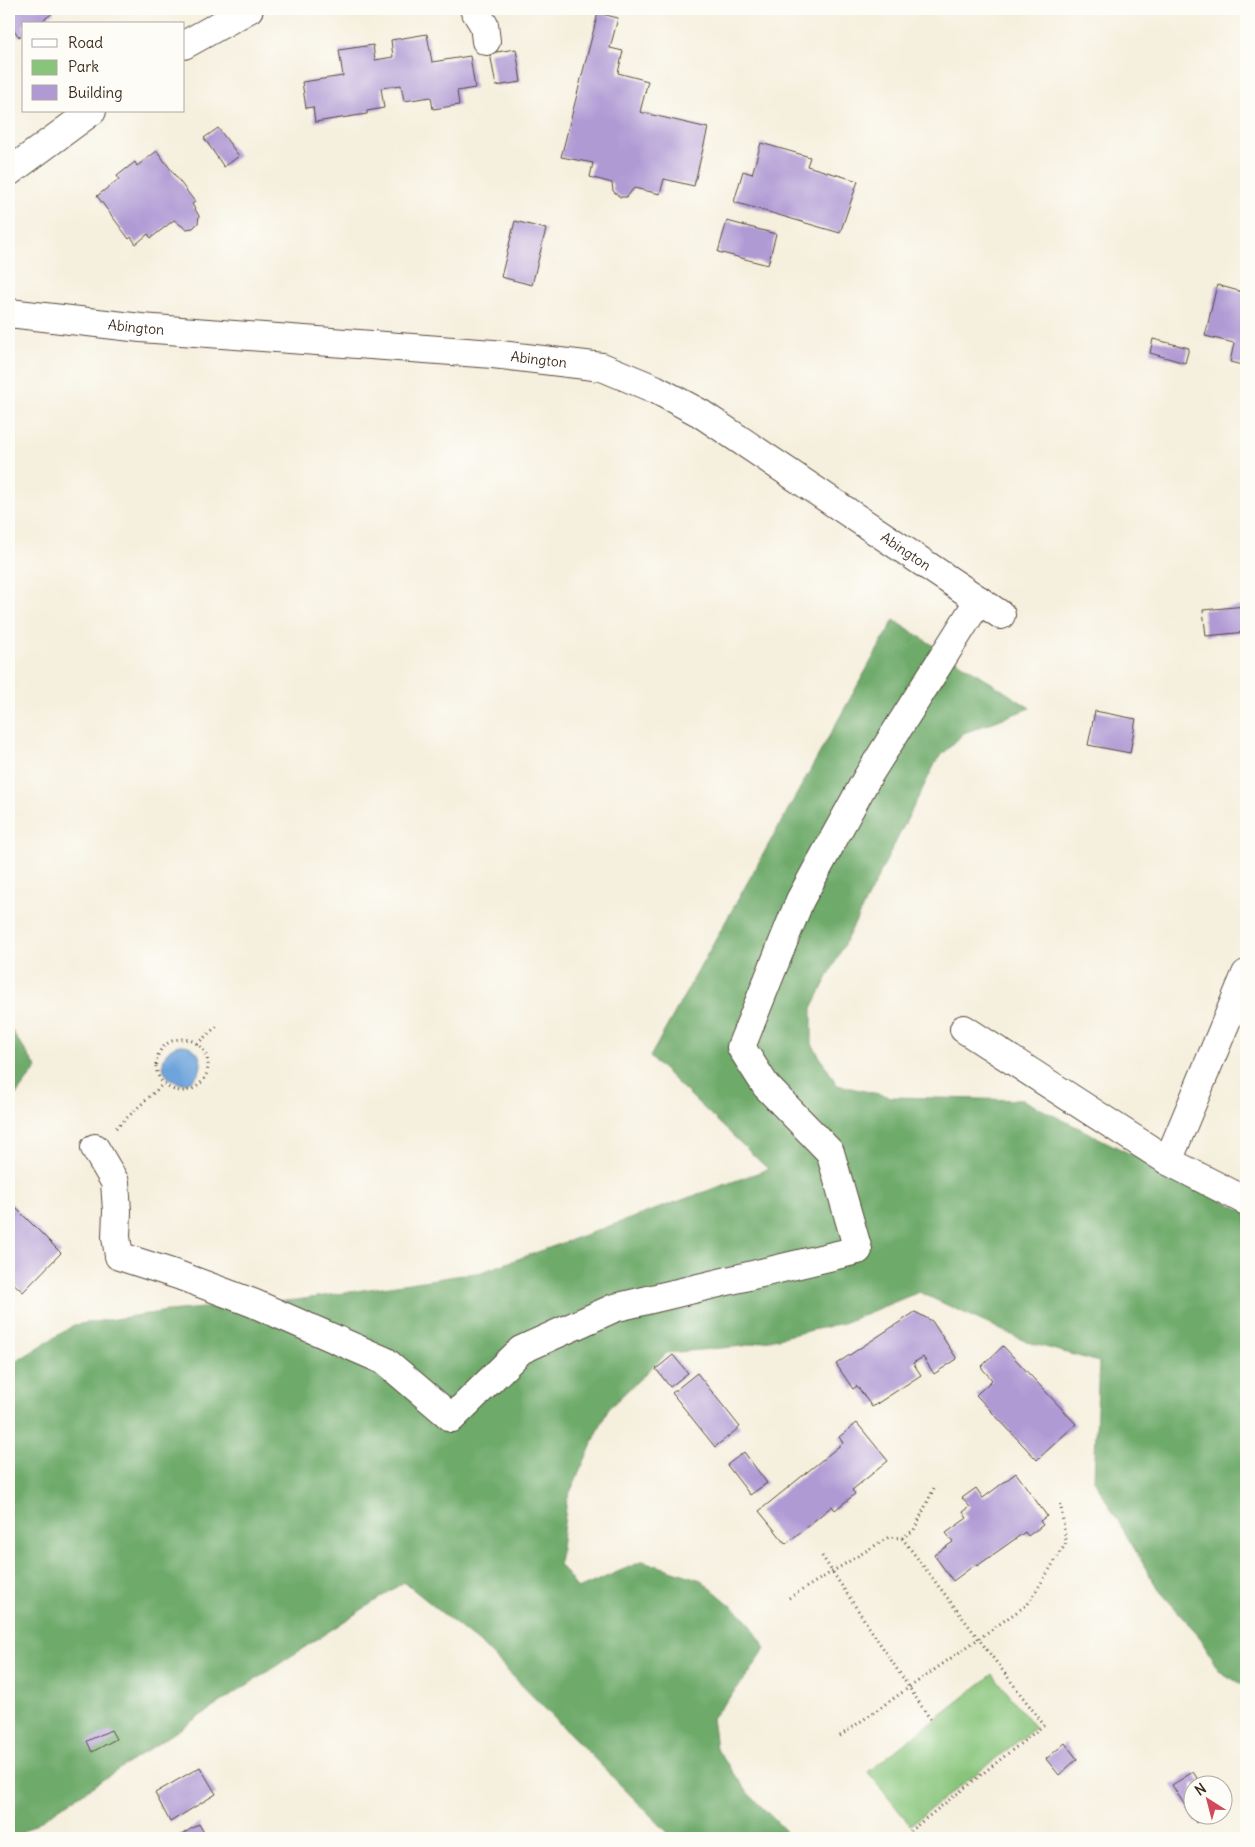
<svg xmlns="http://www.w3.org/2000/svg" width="1255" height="1847" font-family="Delius,sans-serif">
<rect width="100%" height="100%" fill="#fdfcf7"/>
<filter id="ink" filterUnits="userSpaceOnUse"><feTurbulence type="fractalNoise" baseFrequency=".02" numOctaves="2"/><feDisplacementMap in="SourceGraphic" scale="10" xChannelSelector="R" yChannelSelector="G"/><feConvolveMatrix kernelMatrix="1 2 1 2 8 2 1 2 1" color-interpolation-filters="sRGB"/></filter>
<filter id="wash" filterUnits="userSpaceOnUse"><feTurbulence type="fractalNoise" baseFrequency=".0096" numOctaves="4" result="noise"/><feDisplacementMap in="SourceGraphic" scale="20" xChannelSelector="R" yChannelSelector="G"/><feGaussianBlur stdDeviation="1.12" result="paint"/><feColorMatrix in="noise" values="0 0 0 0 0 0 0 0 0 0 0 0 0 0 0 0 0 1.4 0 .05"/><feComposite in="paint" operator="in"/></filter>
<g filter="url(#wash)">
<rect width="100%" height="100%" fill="#f5efdd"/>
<path fill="#88c57b" stroke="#62784c" d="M 993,1674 L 1035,1728 L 910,1825 L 868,1772 Z"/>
<path fill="#6eaa6b" stroke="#546a44" d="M 894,620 L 1030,708 L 964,733 L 937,760 L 812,1008 L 812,1044 L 837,1085 L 892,1097 L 1023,1100 L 1246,1212 L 1246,1687 L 1219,1671 L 1197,1633 L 1158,1589 L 1094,1480 L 1099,1362 L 1027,1342 L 919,1292 L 843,1323 L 743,1346 L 667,1353 L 608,1409 L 567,1499 L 559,1564 L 578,1589 L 643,1561 L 701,1580 L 747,1619 L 765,1648 L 749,1674 L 712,1718 L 716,1748 L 748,1793 L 785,1830 L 785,1838 L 673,1838 L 483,1646 L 404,1582 L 14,1838 L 9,1838 L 9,1366 L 74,1325 L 168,1311 L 297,1300 L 482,1272 L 768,1169 L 650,1057 Z
M 9,1027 L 37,1068 L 9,1104 Z"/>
<path fill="#6ea4dc" stroke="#54677d" d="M163 1064a19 19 0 1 1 38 0a19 19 0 1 1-38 0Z"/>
<g id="blocks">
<path fill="#b09ad4" d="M 9,9 L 51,9 L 54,12 L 38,24 L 24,24 L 24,34 L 19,37 L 9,23 Z
M 598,13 L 618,18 L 610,48 L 623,51 L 618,73 L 648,81 L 640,112 L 708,128 L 694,186 L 664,179 L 660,194 L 634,188 L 627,197 L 620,197 L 613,191 L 612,183 L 590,177 L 593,163 L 561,157 Z
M 427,34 L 432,62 L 470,56 L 475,88 L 457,91 L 459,105 L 433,109 L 431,97 L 404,101 L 401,85 L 381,88 L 384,108 L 367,111 L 367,114 L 315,122 L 313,107 L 306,108 L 302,82 L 343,76 L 339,50 L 373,45 L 375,60 L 393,57 L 391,40 Z
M 516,49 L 521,82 L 496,86 L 490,53 Z
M 218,128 L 239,156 L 224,167 L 204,138 Z
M 761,143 L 810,157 L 807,166 L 858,181 L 840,233 L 734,202 L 743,171 L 752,174 Z
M 157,151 L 195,202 L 192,204 L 199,216 L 198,223 L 193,228 L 186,229 L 174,220 L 151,238 L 148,234 L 136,244 L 131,237 L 129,239 L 97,196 L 119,179 L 117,176 L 135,162 L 137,166 Z
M 515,221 L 546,229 L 532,285 L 501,277 Z
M 727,221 L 776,234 L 768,265 L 718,252 Z
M 1217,285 L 1246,293 L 1246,366 L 1230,362 L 1234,343 L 1205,336 Z
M 1153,339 L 1189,348 L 1185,363 L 1150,353 Z
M 1246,606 L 1246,632 L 1206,636 L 1203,610 Z
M 1095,711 L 1136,719 L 1130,753 L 1088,745 Z
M 9,1201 L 61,1253 L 23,1292 L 9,1279 Z
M 915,1312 L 932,1321 L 957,1359 L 934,1374 L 923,1357 L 913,1363 L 921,1375 L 872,1407 L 857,1386 L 853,1389 L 836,1364 Z
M 1003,1346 L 1076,1424 L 1037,1460 L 976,1395 L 992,1380 L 981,1367 Z
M 673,1355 L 688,1373 L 670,1387 L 656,1369 Z
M 697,1373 L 740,1427 L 715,1447 L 672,1393 Z
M 857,1423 L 888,1461 L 852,1490 L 855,1494 L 835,1510 L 832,1506 L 786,1544 L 759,1511 L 843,1443 L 839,1437 Z
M 744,1452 L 767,1483 L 750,1495 L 727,1465 Z
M 1016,1473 L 1047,1516 L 1040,1521 L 1043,1525 L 1028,1536 L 1025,1532 L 977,1566 L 976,1564 L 953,1581 L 934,1555 L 953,1542 L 946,1533 L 967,1518 L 963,1512 L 970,1507 L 962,1498 L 976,1488 L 983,1498 Z
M 111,1730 L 116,1739 L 92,1752 L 87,1741 Z
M 1065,1743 L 1077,1759 L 1059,1775 L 1046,1759 Z
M 200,1767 L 216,1794 L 170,1822 L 155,1793 Z
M 1193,1772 L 1201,1784 L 1192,1784 L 1192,1814 L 1209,1814 L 1196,1823 L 1172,1785 Z
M 199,1824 L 207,1838 L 176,1838 Z"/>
</g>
</g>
<g filter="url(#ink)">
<use href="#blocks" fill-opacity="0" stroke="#57483b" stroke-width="1"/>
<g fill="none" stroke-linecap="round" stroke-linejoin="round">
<defs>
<g id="minor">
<path d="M 474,9 L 484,25 L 486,41"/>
<path d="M 184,45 L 249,9"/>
<path d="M 9,172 L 92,111"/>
<path id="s1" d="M 9,313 L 141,328 L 493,354 L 602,367 L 655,389 L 700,413 L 1001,615"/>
<path d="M 964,1029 L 1168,1161 L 1246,1201"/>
<path d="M 95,1148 L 115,1182 L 117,1211 L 116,1237 L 119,1256 L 178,1275 L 253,1303 L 385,1361 L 452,1418 L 521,1350 L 614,1308 L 858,1250 L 830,1152 L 766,1086 L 741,1047 L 800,900 L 868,776 L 979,600"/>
<path d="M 1168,1161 L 1246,974"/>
</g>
</defs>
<use href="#minor" stroke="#57483b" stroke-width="30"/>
<path stroke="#57483b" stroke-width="3" stroke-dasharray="1 4" stroke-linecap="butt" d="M156 1065a26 26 0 1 1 52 0a26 26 0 1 1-52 0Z
M 197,1044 L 217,1026
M 116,1128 L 163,1084
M 902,1538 L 1044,1725 L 910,1831
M 822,1556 L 932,1722
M 789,1598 L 889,1537 L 902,1538 L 914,1530 L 934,1488
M 840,1736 L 1028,1604 L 1066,1543 L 1060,1500"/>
<use href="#minor" stroke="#fff" stroke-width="28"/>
</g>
</g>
<g text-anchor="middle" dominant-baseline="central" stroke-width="4" stroke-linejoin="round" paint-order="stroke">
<g font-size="14" fill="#3b2a1e" stroke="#fdfcf7">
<text stroke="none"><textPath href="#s1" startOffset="128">Abington</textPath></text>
<text stroke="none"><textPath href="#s1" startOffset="532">Abington</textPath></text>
<text stroke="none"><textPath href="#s1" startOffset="952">Abington</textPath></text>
</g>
</g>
<rect width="1255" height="1847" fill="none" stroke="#fdfcf7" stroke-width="30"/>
<rect x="22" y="22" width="162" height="90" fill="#fdfcf7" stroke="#afa8a0"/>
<rect x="32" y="39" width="25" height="8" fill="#ffffff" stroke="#afa8a0"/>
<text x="68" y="48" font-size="15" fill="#3b2a1e">Road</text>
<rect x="32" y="60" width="25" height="15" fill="#88c57b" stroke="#afa8a0"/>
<text x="68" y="72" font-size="15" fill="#3b2a1e">Park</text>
<rect x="32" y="85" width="25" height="15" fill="#b09ad4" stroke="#afa8a0"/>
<text x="68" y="98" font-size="15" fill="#3b2a1e">Building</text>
<g transform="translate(1208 1800) rotate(324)"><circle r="24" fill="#fdfcf7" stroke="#afa8a0"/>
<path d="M0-4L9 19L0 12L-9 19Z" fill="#d1495b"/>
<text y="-8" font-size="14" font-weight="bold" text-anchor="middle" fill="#3b2a1e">N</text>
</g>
</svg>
